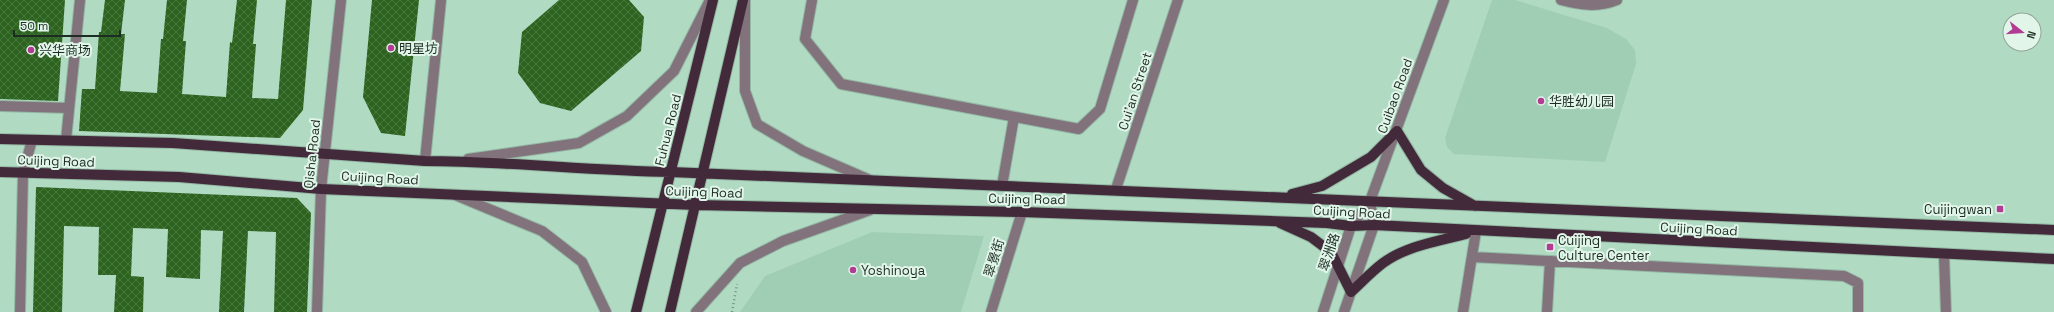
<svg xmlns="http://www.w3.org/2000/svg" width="2054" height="312" font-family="'Space Grotesk','Noto Sans SC',sans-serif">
<defs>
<pattern id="building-cross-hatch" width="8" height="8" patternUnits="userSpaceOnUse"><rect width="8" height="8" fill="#2c631e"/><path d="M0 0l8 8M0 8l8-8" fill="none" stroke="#49763e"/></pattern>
</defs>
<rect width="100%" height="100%" fill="#b1dac3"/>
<path fill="#a0ceb4" d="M 1492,0 L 1515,0 L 1607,28 L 1626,39 L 1635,50 L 1636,64 L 1605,162 L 1454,154 L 1447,147 L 1445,138 Z
M 872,232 L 984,236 L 961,312 L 740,312 L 765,276 Z"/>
<path fill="url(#building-cross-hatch)" d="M 0,0 L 65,0 L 58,101 L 0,99 Z
M 105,0 L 125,0 L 121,34 L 125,34 L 120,91 L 157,93 L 161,39 L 163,39 L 167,0 L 187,0 L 183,41 L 186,41 L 182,94 L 226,97 L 230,42 L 232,43 L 237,0 L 257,0 L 253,44 L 256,44 L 252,98 L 278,99 L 286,0 L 312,0 L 303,110 L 280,138 L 79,131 L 82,89 L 95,89 L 99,32 L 101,32 Z
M 372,0 L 419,0 L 405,136 L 381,133 L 363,97 Z
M 559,0 L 629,0 L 644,17 L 641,51 L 571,111 L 540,103 L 518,73 L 522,32 Z
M 36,187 L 297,198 L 311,213 L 307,312 L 274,312 L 276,232 L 248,231 L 244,312 L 219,312 L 223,231 L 201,230 L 200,279 L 166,277 L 168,229 L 133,228 L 131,276 L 144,277 L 143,312 L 114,312 L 116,275 L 98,275 L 99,227 L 64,226 L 62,312 L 33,312 Z"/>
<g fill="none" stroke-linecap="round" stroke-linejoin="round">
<defs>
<path id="minor" d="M 745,0 L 745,91 L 757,124 L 803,151 L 870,180
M 812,0 L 805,39 L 841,84 L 1079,129 L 1100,109 L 1133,0
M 1561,0 C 1580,5 1598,8 1617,0
M 0,106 L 69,108
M 66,140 L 80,0
M 468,159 L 579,143 L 627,116 L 674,71 L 710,0
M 425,161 L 441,0
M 1002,186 L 1014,117
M 1116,189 L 1178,0
M 455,195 L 542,231 L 582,262 L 606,312
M 1944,254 L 1946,312
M 1472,257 L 1844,276 L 1858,283 L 1858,312
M 20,312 L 23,173 L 32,140
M 317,312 L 321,189 L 341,0
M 696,312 L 740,263 L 783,241 L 870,210
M 991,312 L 1022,212
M 1323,312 L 1351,226 L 1370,201 L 1444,0
M 1344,312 L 1374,225 L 1370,201
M 1463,312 L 1476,231
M 1547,312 L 1550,261"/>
<path id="major" d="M 0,139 L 173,143 L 425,161 C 507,161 589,171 671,172 C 1132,190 1593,212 2054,230
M 0,172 L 179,177 L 321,189 L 696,205 L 1022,212 L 1327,223 L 1351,226 L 1374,225 L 2054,259
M 1292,194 L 1322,186 L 1371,157 L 1397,131 L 1421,170 L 1443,188 L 1475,206
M 1280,223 L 1311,237 L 1331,252 L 1351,292 C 1361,283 1371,272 1383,263 C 1406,246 1439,241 1466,234
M 636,312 L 713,0
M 670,312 L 743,0"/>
</defs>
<use href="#minor" stroke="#93b7a3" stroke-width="12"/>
<use href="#major" stroke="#93b7a3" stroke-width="12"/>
<path stroke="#739280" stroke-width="2.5" stroke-dasharray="1 3" stroke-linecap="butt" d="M 732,312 L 737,284"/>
<use href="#minor" stroke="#82727c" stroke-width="10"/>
<use href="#major" stroke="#432a3b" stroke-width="10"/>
</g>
<g fill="#b23c93" stroke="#e1f5e9" stroke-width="1.5">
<circle cx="391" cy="48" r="4"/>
<circle cx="31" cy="50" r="4"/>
<circle cx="1541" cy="101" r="4"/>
<rect x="1996" y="205" width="8" height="8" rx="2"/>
<rect x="1546" y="243" width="8" height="8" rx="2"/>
<circle cx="853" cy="270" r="4"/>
</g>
<g text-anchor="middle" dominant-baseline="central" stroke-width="4" stroke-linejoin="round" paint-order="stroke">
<g font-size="13" fill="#1d2d24" stroke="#e1f5e9" text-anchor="start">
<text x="399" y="48">明星坊</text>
<text x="39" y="50">兴华商场</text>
<text x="1549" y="101">华胜幼儿园</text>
<text x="1992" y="209" text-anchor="end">Cuijingwan</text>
<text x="1558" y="240">Cuijing<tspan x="1558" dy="15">Culture Center</tspan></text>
<text x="861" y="270">Yoshinoya</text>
</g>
<g font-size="13" fill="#1d2d24" stroke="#e1f5e9">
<text transform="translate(1135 91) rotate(-72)">Cui'an Street</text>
<text transform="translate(1395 96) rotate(-70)">Cuibao Road</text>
<text transform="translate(668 130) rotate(-76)">Fuhua Road</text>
<text transform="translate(312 154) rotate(-84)">Qisha Road</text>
<text transform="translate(56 161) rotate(2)">Cuijing Road</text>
<text transform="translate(380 178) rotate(3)">Cuijing Road</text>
<text transform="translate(704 192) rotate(2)">Cuijing Road</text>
<text transform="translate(1027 199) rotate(1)">Cuijing Road</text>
<text transform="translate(1352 212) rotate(3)">Cuijing Road</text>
<text transform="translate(1699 229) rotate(3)">Cuijing Road</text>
<text transform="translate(1329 252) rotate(-71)">翠洲路</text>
<text transform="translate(994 258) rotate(-73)">翠景街</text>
</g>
</g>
<g transform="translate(2022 32) rotate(107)"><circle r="19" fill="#e1f5e9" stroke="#93a59a"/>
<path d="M0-3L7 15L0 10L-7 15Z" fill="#b23c93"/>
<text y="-6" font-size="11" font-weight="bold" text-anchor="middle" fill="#1d2d24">N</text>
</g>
<path d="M14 30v6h106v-6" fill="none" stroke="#1d2d24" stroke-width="2"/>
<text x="20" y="30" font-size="12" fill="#1d2d24" stroke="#e1f5e9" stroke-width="3" paint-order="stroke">50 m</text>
</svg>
